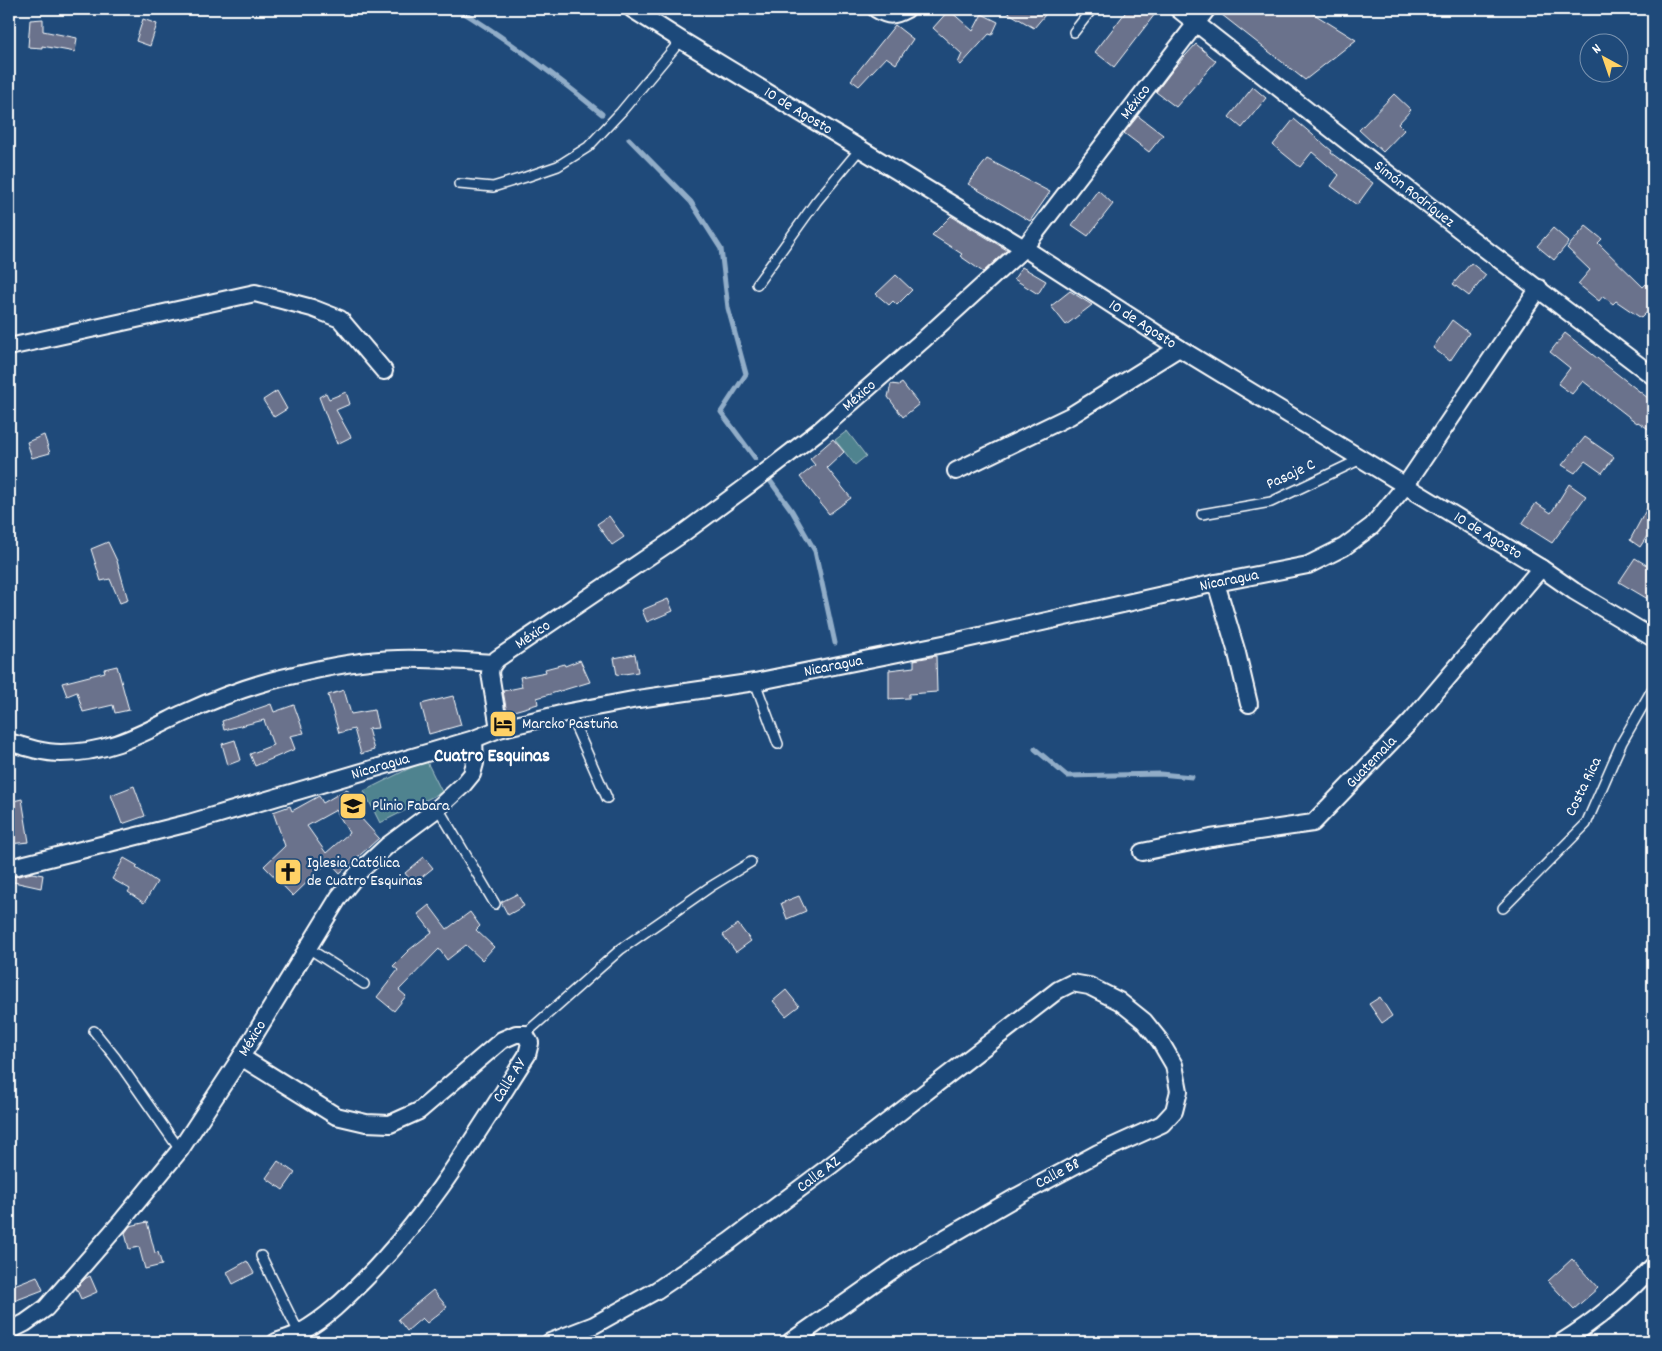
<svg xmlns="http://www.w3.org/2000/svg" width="1662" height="1351" font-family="Dekko,sans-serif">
<rect width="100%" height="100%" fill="#1f4a7a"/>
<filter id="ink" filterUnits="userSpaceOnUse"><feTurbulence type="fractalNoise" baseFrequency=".02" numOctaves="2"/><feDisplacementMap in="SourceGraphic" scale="10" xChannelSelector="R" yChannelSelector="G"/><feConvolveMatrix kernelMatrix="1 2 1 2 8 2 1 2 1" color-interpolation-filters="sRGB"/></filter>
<g filter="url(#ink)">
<path fill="#4f838f" stroke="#a7c1c7" d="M 847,431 L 866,456 L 855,465 L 835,440 Z
M 426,760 L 442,792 L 380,823 L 364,791 Z"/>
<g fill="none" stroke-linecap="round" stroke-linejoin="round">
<path stroke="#91adc8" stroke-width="5" d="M 154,9 L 170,10 L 180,9
M 359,9 L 386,13 L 389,9
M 458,9 C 509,40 556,76 602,114
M 629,139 L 691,202 L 721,249 L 728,308 L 746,374 L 721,412 L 755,458
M 771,482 L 792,511 L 815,551 L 835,643
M 1035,749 L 1067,776 L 1160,774 L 1192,777"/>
</g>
<path fill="#6a728c" stroke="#fff" fill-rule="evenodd" d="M 1002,9 L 1050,9 L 1034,28 Z
M 1128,9 L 1148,9 L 1155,14 L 1114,67 L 1095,52 Z
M 1217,9 L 1306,9 L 1356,40 L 1305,80 L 1217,11 Z
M 949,10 L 973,31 L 982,14 L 998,22 L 992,35 L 989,34 L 961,65 L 958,63 L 962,54 L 933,28 Z
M 43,19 L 43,31 L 77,38 L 75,52 L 42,46 L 42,48 L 28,47 L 30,20 Z
M 143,19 L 157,24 L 150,46 L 136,41 Z
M 895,25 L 913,39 L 896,64 L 886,57 L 859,86 L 851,80 Z
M 1196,44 L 1216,61 L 1176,107 L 1156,92 L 1175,67 Z
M 1253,87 L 1266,98 L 1242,128 L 1229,117 Z
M 1394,94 L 1411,110 L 1398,124 L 1404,130 L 1383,152 L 1359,130 Z
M 1138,116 L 1163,135 L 1149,152 L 1124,133 Z
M 1294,119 L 1332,151 L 1331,153 L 1373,183 L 1357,205 L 1331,186 L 1339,175 L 1312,152 L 1300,167 L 1273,145 Z
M 987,159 L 1050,192 L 1030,221 L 968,184 Z
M 1098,190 L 1113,204 L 1088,236 L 1072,225 Z
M 951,216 L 1007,250 L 983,272 L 960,256 L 962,254 L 932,235 Z
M 1586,226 L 1602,239 L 1598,243 L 1643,287 L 1646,284 L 1653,292 L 1653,306 L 1641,318 L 1616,301 L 1613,304 L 1603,296 L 1599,301 L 1578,284 L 1590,270 L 1567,248 Z
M 1553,228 L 1569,242 L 1554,260 L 1537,246 Z
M 1471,263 L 1486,275 L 1469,296 L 1453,284 Z
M 1022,267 L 1046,281 L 1038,294 L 1014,279 Z
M 896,275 L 912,290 L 897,305 L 893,301 L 889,305 L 876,294 Z
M 1070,291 L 1092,305 L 1066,325 L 1051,306 Z
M 1452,320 L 1469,333 L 1450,361 L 1433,348 Z
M 1565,333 L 1653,402 L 1653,432 L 1638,422 L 1637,423 L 1583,381 L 1572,394 L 1558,384 L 1570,368 L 1550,352 Z
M 902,383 L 919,404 L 903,417 L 888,397 L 891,384 L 899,385 Z
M 277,391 L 287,409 L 274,417 L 263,400 Z
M 346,392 L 350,404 L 336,410 L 351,437 L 337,444 L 319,397 L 326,393 L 329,399 Z
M 44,435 L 50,453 L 32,458 L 27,442 Z
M 1585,437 L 1614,457 L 1602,473 L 1585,461 L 1575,473 L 1562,465 Z
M 833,439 L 844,452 L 827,468 L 851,498 L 829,514 L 800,477 L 815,465 L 810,459 Z
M 1569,484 L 1586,496 L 1552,543 L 1522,524 L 1536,503 L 1551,513 Z
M 1653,497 L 1653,527 L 1640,547 L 1630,540 Z
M 609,516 L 624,537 L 612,545 L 597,524 Z
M 108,542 L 117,561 L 128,600 L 120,603 L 110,579 L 101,581 L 91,549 Z
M 1635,558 L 1653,569 L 1653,602 L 1619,582 Z
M 668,599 L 673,611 L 647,622 L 642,610 Z
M 635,654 L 638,672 L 617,675 L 614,658 Z
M 936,656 L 937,692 L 909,694 L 909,698 L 889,699 L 889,670 L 914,667 L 914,660 Z
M 580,660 L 590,682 L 537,698 L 538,704 L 507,713 L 503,691 L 522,687 L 520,677 L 546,672 L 545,669 L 564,664 L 565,666 Z
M 117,666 L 129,710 L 115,713 L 113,705 L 83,712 L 77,692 L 67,696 L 62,683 L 105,672 L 104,669 Z
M 344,690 L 351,714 L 374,710 L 378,728 L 368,729 L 374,750 L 361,754 L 354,729 L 339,733 L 328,695 Z
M 453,696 L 461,725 L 429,734 L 421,704 Z
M 271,704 L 274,712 L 294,705 L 304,733 L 290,736 L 295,749 L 255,766 L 250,754 L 273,745 L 264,720 L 224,730 L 222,721 Z
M 235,740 L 241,760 L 228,765 L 222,744 Z
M 134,786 L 145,816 L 122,824 L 111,795 Z
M 347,789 L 361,814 L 359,816 L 379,838 L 340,873 L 329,861 L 293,896 L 264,866 L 285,846 L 273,812 L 290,806 L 292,811 L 319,796 L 323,803 ZM 336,810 L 349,833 L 326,853 L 307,826 Z
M 22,799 L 29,842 L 9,844 L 9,802 Z
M 424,857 L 433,868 L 413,884 L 405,873 Z
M 124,858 L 138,866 L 136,868 L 157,882 L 144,903 L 128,892 L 130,889 L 112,879 Z
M 32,873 L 43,875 L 41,888 L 9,881 L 9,878 Z
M 517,894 L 524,906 L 508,915 L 501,902 Z
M 799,896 L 806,911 L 787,919 L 781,903 Z
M 429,905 L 447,929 L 470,912 L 480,926 L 476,930 L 494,947 L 482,960 L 466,945 L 447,960 L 439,949 L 399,990 L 406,996 L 394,1011 L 377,997 L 398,970 L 393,966 L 409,950 L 432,932 L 418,914 Z
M 738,924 L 751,941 L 736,952 L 723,935 Z
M 786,990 L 799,1006 L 786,1016 L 773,1001 Z
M 1380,997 L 1392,1016 L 1382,1023 L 1369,1004 Z
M 278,1161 L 295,1173 L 283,1190 L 266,1178 Z
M 147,1222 L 155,1253 L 158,1252 L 162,1265 L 145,1269 L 139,1247 L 129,1249 L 125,1233 L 130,1226 Z
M 1572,1259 L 1598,1288 L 1574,1309 L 1548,1281 Z
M 247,1261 L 254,1273 L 233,1284 L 227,1272 Z
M 37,1276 L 43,1290 L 9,1303 L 9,1287 Z
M 90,1276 L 97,1292 L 81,1299 L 76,1288 L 86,1278 Z
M 433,1290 L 447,1307 L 427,1323 L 422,1318 L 407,1331 L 398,1319 Z"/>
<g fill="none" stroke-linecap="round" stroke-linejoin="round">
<defs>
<path id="lane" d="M 1074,32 L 1092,9
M 459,184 L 493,187 L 526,177 L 558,166 L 588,147 L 621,112 L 681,40
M 757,284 L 816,202 L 860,149
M 1202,514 L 1271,502 L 1361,459
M 755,682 L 778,744
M 569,712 L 607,798
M 438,808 L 495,904
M 1503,908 L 1586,824 L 1622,742 L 1653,688
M 308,948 L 364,984
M 94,1031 L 115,1057 L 180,1150
M 525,1034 L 621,949 L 710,887 L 751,862
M 261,1256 L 299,1333"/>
<g id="street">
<path id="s1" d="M 632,9 L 681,40 L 1024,248 L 1179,348 L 1541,568 L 1574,591 L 1653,638"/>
<path d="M 876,9 C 889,17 894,16 907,9"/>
<path id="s2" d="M 1178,9 L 1460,230 L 1653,376"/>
<path d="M 9,347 L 255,293 L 312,308 L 340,319 L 384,371"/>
<path d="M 956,471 L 1070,416 L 1179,348"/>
<path d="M 1216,583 L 1237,653 L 1249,704"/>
<path id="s3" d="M 499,729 L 490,673 L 491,667 L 497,659 L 682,534 L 750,484 L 820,430 L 923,340 L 1024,248 L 1207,9"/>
<path d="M 9,742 C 25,747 43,753 61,753 C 109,753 141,734 182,714 C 217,698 253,684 290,676 C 325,667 362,660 398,659 C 430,658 462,661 493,663"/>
<path id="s4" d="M 1142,852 L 1211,838 L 1313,823 L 1411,721 L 1541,568"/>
<path id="s5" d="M 9,868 L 189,823 L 474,739 L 499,729 L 569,712 L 638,699 L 755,682 L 953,642 L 1216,583 L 1308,565 L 1344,547 L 1372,526 L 1405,486 L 1539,288"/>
<path d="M 241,1057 L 336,1116 L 366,1123 L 390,1124 L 419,1111 L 502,1040 L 516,1034 L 525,1034 L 530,1043 L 527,1055 C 477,1133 430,1213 365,1279 C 345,1299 325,1319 301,1332 C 293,1337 284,1339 276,1342"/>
<path id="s6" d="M 9,1331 L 25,1323 L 46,1308 L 120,1223 L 180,1150 L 241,1057 L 339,897 L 358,873 L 387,846 L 438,808 L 463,785 L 472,774 L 475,763 L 474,739"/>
<path id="s7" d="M 550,1342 L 594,1325 L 657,1290 L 730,1241 L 830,1166 L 1058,990 L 1072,983 L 1089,986 L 1119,1001 L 1144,1021 L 1160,1041 L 1174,1065 L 1179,1091 L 1174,1111 L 1162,1124 L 1098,1153 L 1018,1196 L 904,1262 L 790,1342"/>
<path d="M 1562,1342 C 1595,1321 1627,1295 1653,1266"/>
</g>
</defs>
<use href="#lane" stroke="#fff" stroke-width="12"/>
<use href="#street" stroke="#fff" stroke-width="20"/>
<use href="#lane" stroke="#1f4a7a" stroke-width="9"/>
<use href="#street" stroke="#1f4a7a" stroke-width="16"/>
</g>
</g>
<defs>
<symbol id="hotel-square" viewBox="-11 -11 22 22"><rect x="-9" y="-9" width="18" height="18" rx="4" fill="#ffd166" stroke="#1f4a7a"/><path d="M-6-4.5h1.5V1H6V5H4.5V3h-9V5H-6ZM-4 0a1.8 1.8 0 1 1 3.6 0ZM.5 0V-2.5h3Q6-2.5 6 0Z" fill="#111"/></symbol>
<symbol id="school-square" viewBox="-11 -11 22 22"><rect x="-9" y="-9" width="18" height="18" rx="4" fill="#ffd166" stroke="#1f4a7a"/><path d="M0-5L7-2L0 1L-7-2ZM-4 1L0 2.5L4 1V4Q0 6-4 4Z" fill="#111"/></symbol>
<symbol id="church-square" viewBox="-11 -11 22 22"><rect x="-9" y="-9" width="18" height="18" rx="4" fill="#ffd166" stroke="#1f4a7a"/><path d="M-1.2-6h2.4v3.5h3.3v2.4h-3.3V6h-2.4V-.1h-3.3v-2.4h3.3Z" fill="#111"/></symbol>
</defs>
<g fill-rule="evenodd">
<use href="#hotel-square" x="487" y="708" width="32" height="32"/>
<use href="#school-square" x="337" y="790" width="32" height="32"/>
<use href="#church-square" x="272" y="856" width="32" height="32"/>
</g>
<g text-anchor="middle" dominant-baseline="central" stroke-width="4.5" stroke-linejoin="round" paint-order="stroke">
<g font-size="16" fill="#fff" stroke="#1f4a7a">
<text stroke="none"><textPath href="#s3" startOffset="926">México</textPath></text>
<text stroke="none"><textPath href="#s1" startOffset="195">10 de Agosto</textPath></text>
<text stroke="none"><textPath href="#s2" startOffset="300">Simón Rodríguez</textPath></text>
<text stroke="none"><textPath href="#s1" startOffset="600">10 de Agosto</textPath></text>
<text stroke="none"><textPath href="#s3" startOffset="521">México</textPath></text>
<text transform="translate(1291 475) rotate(-25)">Pasaje C</text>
<text stroke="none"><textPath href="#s1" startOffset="1005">10 de Agosto</textPath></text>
<text stroke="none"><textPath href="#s5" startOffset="1255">Nicaragua</textPath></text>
<text stroke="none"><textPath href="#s3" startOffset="116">México</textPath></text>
<text stroke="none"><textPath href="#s5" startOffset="850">Nicaragua</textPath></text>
<text stroke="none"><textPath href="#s4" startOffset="258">Guatemala</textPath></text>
<text stroke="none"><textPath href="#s5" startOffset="385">Nicaragua</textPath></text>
<text transform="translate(1584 787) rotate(-64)">Costa Rica</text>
<text stroke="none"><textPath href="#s6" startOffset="384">México</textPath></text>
<text transform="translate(510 1081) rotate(-58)">Calle AY</text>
<text stroke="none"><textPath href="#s7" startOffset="318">Calle AZ</textPath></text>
<text transform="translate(1058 1174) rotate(-28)">Calle B8</text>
</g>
<g font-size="16" fill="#fff" stroke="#1f4a7a" text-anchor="start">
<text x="522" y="724">Marcko Pastuña</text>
<text x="372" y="806">Plinio Fabara</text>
<text x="307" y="863">Iglesia Católica<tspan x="307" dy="18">de Cuatro Esquinas</tspan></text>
</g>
<g font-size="19" font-weight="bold" fill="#fff" stroke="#1f4a7a">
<text x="492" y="757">Cuatro Esquinas</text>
</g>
</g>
<rect width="1662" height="1351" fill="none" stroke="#1f4a7a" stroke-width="30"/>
<rect x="15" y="15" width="1632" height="1321" fill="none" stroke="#fff" stroke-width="2" filter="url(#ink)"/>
<g transform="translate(1604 58) rotate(320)"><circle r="24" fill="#1f4a7a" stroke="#7992af"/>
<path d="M0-4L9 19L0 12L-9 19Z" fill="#ffd166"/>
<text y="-8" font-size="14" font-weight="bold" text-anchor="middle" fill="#ffffff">N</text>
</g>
</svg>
